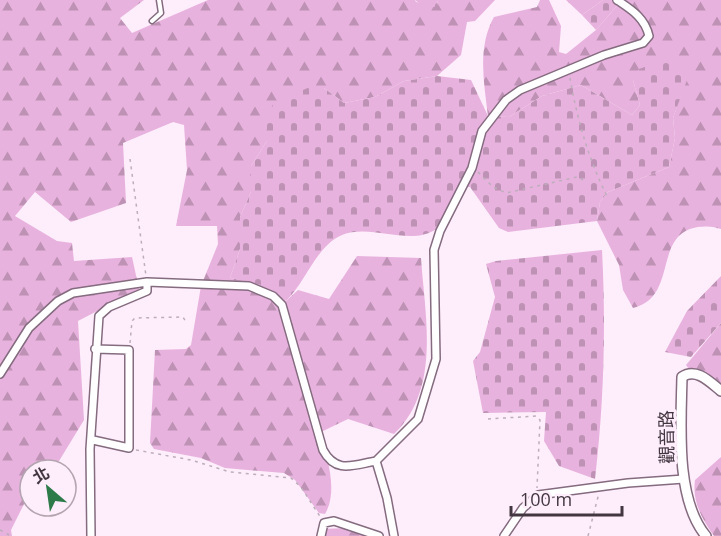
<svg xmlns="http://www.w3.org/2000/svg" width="721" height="536" font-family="'Open Sans','Noto Sans TC',sans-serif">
<defs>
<pattern id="forest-firs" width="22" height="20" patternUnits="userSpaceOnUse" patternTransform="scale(1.5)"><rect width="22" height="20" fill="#e8b2de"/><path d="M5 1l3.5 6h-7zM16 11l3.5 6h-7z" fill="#be92b5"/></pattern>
<pattern id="cemetery-stones" width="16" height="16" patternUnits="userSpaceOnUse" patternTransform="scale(1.5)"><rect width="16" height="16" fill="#e8b2de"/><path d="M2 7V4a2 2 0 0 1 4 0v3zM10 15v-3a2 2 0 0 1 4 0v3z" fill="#be92b5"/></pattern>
</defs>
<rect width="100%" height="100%" fill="#feedfb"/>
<path fill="url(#forest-firs)" d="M 0,0 L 144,0 L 120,18 L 132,33 L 208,0 L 415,0 L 416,2 L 437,6 L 438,0 L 495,0 L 475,21 L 467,22 L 461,55 L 437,76 L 404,81 L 375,97 L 344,103 L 324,88 L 267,114 L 267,141 L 251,166 L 251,192 L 240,217 L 240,249 L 230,278 L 262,284 L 286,301 L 298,290 L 329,299 L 357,256 L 421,258 C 425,317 441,389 394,434 L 348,419 L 321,432 C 326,457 339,490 325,514 L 319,513 L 295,480 L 284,473 L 225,468 L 201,458 L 154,449 L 150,443 L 155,350 L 186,349 L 191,345 L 201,286 L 218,244 L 217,226 L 176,226 L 187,170 L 184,125 L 173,122 L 123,143 L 126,203 L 71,222 L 35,192 L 15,216 L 57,241 L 72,243 L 74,261 L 132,257 L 139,289 L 78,321 L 84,420 L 59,461 L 46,470 L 30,470 L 30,492 L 11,530 L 12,536 L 0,536 Z
M 540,0 L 549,0 L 561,26 L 559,52 L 566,54 L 596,30 L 622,0 L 721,0 L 721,229 C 712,226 707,226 698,227 C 652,234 679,297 633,308 L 623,290 L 619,265 L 597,221 L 600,202 L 608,192 L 669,167 L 675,138 L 673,118 L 686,80 L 633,80 L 640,105 L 632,115 L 581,85 L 542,96 L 509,117 L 488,116 C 484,83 477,47 494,17 L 537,7 Z
M 566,0 L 603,0 L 582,15 Z
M 721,323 L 721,388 L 697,380 L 686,365 Z
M 721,457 L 721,536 L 714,536 C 702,519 692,502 695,480 Z
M 348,528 L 367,536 L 320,536 L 319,529 Z"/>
<path fill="url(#cemetery-stones)" d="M 415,0 L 438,0 L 437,6 L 426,9 Z
M 603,0 L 622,0 L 596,30 L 582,15 Z
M 664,60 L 681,68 L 687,80 L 673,118 L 675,138 L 669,167 L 608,192 L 600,202 L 597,221 L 508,232 L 499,228 L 470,187 L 459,187 C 454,198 447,221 438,228 C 411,248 372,223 342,235 C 316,246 306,282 286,301 L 262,285 L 230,278 L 240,249 L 240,217 L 251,192 L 251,166 L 267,141 L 267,114 L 274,103 L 312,86 L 324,88 L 344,103 L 375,97 L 404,81 L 437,76 L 471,80 L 488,116 L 509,117 L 542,96 L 581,85 L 632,115 L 640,105 L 633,80 L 639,69 Z
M 602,250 C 606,327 604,402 595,479 L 559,466 L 544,441 L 546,412 L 483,413 L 473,361 L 480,352 L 495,297 L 486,264 L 496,261 Z
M 721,276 L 721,323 L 691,357 L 665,352 L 687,311 Z"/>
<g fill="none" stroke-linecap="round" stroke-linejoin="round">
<defs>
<path id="service" d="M 152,21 L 161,13 L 159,0"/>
<path id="minor" d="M 0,374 L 29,328 L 58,301 L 73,293 L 147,282 L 249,286 L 273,296 L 282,305 L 323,450 C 336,474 353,465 376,461
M 93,440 L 129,448 L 129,350 L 95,349
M 91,536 L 90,449 L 99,316 L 109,307 L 147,291 L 147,282
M 321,536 L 324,523 L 334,521 L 379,536
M 394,536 L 387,498 L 376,461 L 418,419 L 436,359 L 434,250 L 440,231 L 472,168 L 482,131 L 506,100 L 520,90 L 604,55 L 643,43 L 649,36 C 645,18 632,10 617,0
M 504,536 L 523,508 L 538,495 L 628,483 L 684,479"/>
<path id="tertiary" d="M 706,536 C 675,499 681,424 682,377 C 696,367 710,382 721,391"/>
</defs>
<use href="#service" stroke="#846b7f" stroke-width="7"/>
<use href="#minor" stroke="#846b7f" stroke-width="10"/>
<use href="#tertiary" stroke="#846b7f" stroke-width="12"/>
<path stroke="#bcaeba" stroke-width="1.5" stroke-dasharray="3 4.5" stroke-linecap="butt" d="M 570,78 C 577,119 589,161 608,198
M 130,159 L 146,276
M 478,172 L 493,187 L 506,193 L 577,177 L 583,180
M 130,343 L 132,321 L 135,318 L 183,317 L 186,322
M 488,419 L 536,416 L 540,420 L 537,488
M 136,450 L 191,460 L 230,472 L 291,478 L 301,487 L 321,518
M 0,530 L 11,536
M 588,536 L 599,493"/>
<use href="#service" stroke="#fff" stroke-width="4"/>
<use href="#minor" stroke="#fff" stroke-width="7"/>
<use href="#tertiary" stroke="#fff" stroke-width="9"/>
</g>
<g text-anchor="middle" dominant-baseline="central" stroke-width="6" stroke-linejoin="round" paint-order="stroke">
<g font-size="18" fill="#423740" stroke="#feedfb">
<text transform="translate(666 437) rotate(-91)">觀音路</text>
</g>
</g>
<g transform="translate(48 488) rotate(331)"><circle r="28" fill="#feedfb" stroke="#b3a4b0" stroke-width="1.5"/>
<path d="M0-4.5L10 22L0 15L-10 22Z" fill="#2e7b4a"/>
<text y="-9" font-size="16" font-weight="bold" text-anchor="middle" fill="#423740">北</text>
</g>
<path d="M511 506v9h111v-9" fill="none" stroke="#423740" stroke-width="3"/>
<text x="520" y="506" font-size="18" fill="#423740" stroke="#feedfb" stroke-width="4.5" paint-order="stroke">100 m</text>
</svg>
